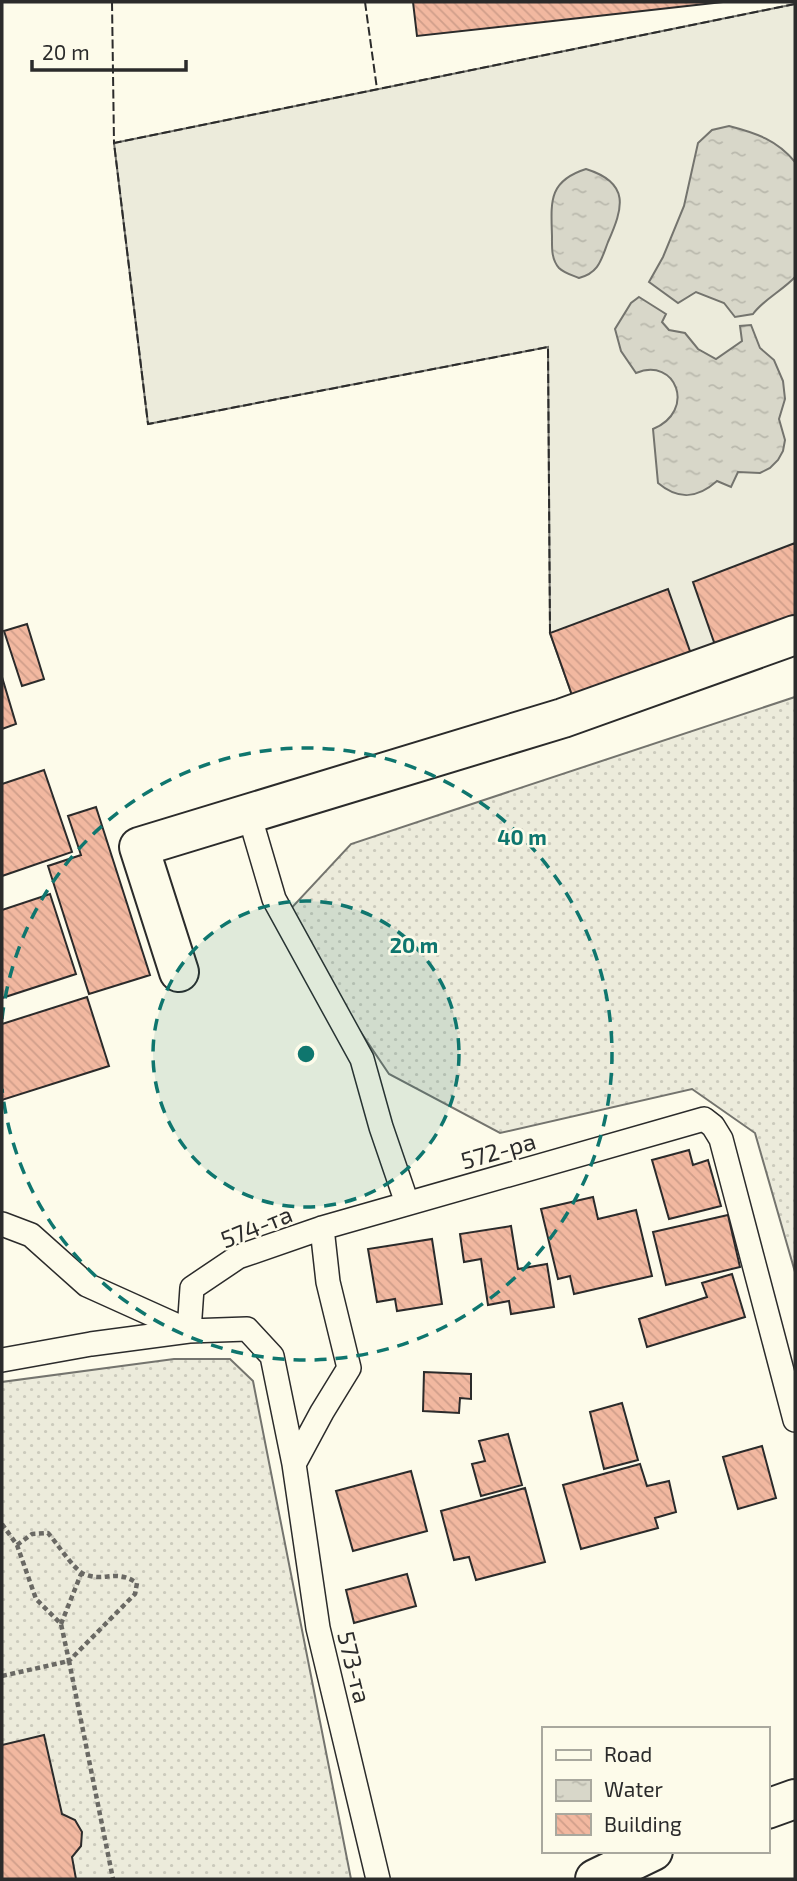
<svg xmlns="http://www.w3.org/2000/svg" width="797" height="1881" font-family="'Exo 2',sans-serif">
<defs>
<pattern id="grass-dots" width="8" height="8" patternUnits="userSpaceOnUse" patternTransform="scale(1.75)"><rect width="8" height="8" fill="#ecebdb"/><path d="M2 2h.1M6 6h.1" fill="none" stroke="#cbcabc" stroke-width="1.8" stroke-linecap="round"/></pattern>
<pattern id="water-ripples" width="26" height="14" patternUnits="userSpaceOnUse" patternTransform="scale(1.75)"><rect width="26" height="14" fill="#d8d7c9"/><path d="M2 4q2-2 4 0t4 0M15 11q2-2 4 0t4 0" fill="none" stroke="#bab9ad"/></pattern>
<pattern id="building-back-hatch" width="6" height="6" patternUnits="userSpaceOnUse" patternTransform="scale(1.75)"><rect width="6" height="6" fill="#f2b8a0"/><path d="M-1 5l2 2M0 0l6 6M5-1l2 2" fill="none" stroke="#d09e8a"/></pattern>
</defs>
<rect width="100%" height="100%" fill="#fdfbea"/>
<path fill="url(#grass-dots)" stroke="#74746e" stroke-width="2" d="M 795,697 L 795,1272 L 755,1133 L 692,1089 L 500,1133 L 389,1074 L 283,917 L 351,844 Z
M 174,1359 L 230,1359 L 253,1381 L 351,1879 L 2,1879 L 2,1382 Z"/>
<path fill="#ecebdb" stroke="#74746e" stroke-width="2" d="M 795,4 L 795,615 L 573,698 L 550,633 L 548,347 L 148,424 L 114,143 Z"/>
<path fill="url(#water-ripples)" stroke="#74746e" stroke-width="2" d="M 729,126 C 756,133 777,140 795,162 L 795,277 C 782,291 764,299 753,314 L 735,317 L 724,303 L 696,292 L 678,303 L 649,282 L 663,257 L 684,206 L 698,143 L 712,130 Z
M 586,169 C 631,183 623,208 608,242 C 601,260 599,273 579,278 C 572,275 564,273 559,268 C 551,259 552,247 552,236 C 551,202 548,181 586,169 Z
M 639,297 L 666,314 L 662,322 L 669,330 L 685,333 L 698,349 L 716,359 L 742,341 L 740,326 L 751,325 L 760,348 L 774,360 L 783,381 L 785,399 L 779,419 L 785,440 L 783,451 L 778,460 L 770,468 L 760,473 L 738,472 L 731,487 L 717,481 C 697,499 678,500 658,483 L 653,429 C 697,411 676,356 636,373 L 621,351 L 615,329 L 631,303 Z"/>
<path fill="url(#building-back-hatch)" stroke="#2b2b2b" stroke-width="2" d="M 413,2 L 723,2 L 417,36 Z
M 795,543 L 795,615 L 715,645 L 693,582 Z
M 668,589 L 691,654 L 573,698 L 550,633 Z
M 27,624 L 44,679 L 22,686 L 4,631 Z
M 2,677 L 16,724 L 2,729 Z
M 44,770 L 72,852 L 2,876 L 2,784 Z
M 96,807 L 150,975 L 89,994 L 48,866 L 81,855 L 68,816 Z
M 50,894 L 76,974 L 2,998 L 2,910 Z
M 87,997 L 109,1066 L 2,1100 L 2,1024 Z
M 689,1150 L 693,1165 L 708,1160 L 721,1206 L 669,1219 L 652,1160 Z
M 593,1197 L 598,1219 L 636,1210 L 652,1276 L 574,1294 L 570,1276 L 558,1279 L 541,1209 Z
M 728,1215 L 740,1267 L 666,1285 L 653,1232 Z
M 511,1226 L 518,1269 L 547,1264 L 554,1307 L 511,1314 L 509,1301 L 488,1305 L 481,1259 L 464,1262 L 460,1234 Z
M 432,1239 L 442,1304 L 397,1311 L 395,1299 L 377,1302 L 368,1249 Z
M 732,1274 L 745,1317 L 647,1347 L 639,1319 L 707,1297 L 702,1283 Z
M 424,1372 L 471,1374 L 471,1399 L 460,1398 L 459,1413 L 423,1411 Z
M 622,1403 L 638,1460 L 604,1469 L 590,1412 Z
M 508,1434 L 522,1485 L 481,1496 L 472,1464 L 485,1461 L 479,1441 Z
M 762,1446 L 776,1498 L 738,1509 L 723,1457 Z
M 640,1464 L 647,1486 L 669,1481 L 676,1512 L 655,1518 L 658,1528 L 581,1549 L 563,1485 Z
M 411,1471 L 427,1531 L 353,1551 L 336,1491 Z
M 525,1488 L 545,1562 L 476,1580 L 469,1557 L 454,1560 L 441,1511 Z
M 407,1574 L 416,1606 L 354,1623 L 346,1590 Z
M 44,1735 L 62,1814 L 75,1820 L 82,1832 L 81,1846 L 72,1857 L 76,1879 L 2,1879 L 2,1745 Z"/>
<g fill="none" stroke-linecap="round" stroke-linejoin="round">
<defs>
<path id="service" d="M 249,814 L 274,899 L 362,1059 L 381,1127 L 407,1203
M 2,1224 L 31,1235 L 87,1285 L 189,1331 L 247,1329 L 272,1356 L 294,1464 L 318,1628 L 378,1879
M 2,1360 L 91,1344 L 189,1331 L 192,1288 L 238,1257 L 322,1228 L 704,1119 L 713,1126 L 721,1139 L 795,1420
M 294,1464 L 322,1412 L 349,1368 L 328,1282 L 322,1228"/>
<path id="minor" d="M 179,972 L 139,847 L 563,718 L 795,635
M 767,1809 L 795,1799
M 595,1879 L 653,1851"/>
</defs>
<use href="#service" stroke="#2b2b2b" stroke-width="26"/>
<use href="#minor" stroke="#2b2b2b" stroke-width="42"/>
<path stroke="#6a6964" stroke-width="4.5" stroke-dasharray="5 3.5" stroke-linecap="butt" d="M 2,1524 L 17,1545 L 36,1599 L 61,1624 L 69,1661
M 17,1545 L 32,1534 L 48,1533 C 57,1543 74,1570 84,1574 C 106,1583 114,1568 137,1583 L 135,1594 L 69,1661
M 61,1624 L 81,1574
M 2,1676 L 69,1661 L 113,1879"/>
<use href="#service" stroke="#fdfbea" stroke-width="23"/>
<use href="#minor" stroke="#fdfbea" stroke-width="38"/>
<path stroke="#2b2b2b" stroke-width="2" stroke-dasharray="9 3.5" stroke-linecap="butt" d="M 112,2 L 114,143
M 365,2 L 377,89
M 550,633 L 548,347 L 148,424 L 114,143 L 795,4"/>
</g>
<circle cx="306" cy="1054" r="153" fill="#0f766e" fill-opacity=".12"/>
<g fill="none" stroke="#0f766e" stroke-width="3.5" stroke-dasharray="12 9">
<circle cx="306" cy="1054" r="153"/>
<path d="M2 1019A306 306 0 1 1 2 1089"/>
</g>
<g text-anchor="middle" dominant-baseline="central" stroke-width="5" stroke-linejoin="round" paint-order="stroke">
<g font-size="24" fill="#2b2b2b" stroke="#fdfbea">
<text transform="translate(498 1150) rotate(-16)">572-ра</text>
<text transform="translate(256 1226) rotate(-22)">574-та</text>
<text transform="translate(355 1667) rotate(76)">573-та</text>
</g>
</g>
<circle cx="306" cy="1054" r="10" fill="#0f766e" stroke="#fdfbea" stroke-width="3.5"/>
<g font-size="21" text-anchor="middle" font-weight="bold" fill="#0f766e" stroke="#fdfbea" stroke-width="5" stroke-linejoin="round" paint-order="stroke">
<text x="522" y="845">40 m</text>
<text x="414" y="953">20 m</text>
</g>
<rect width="797" height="1881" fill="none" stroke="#2b2b2b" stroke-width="7"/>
<rect x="542" y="1727" width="228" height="126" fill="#fdfbea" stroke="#a9a89e" stroke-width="2"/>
<rect x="556" y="1750" width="35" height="10" fill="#fdfbea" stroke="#a9a89e" stroke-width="2"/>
<text x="604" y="1762" font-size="21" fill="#2b2b2b">Road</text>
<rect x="556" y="1780" width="35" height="21" fill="url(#water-ripples)" stroke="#a9a89e" stroke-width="2"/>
<text x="604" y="1797" font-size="21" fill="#2b2b2b">Water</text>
<rect x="556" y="1814" width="35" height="21" fill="url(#building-back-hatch)" stroke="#a9a89e" stroke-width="2"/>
<text x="604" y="1832" font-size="21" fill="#2b2b2b">Building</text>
<path d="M32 60v10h154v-10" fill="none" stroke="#2b2b2b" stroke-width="3.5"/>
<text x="42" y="60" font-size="21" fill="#2b2b2b" stroke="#fdfbea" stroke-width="5" paint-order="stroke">20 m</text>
</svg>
